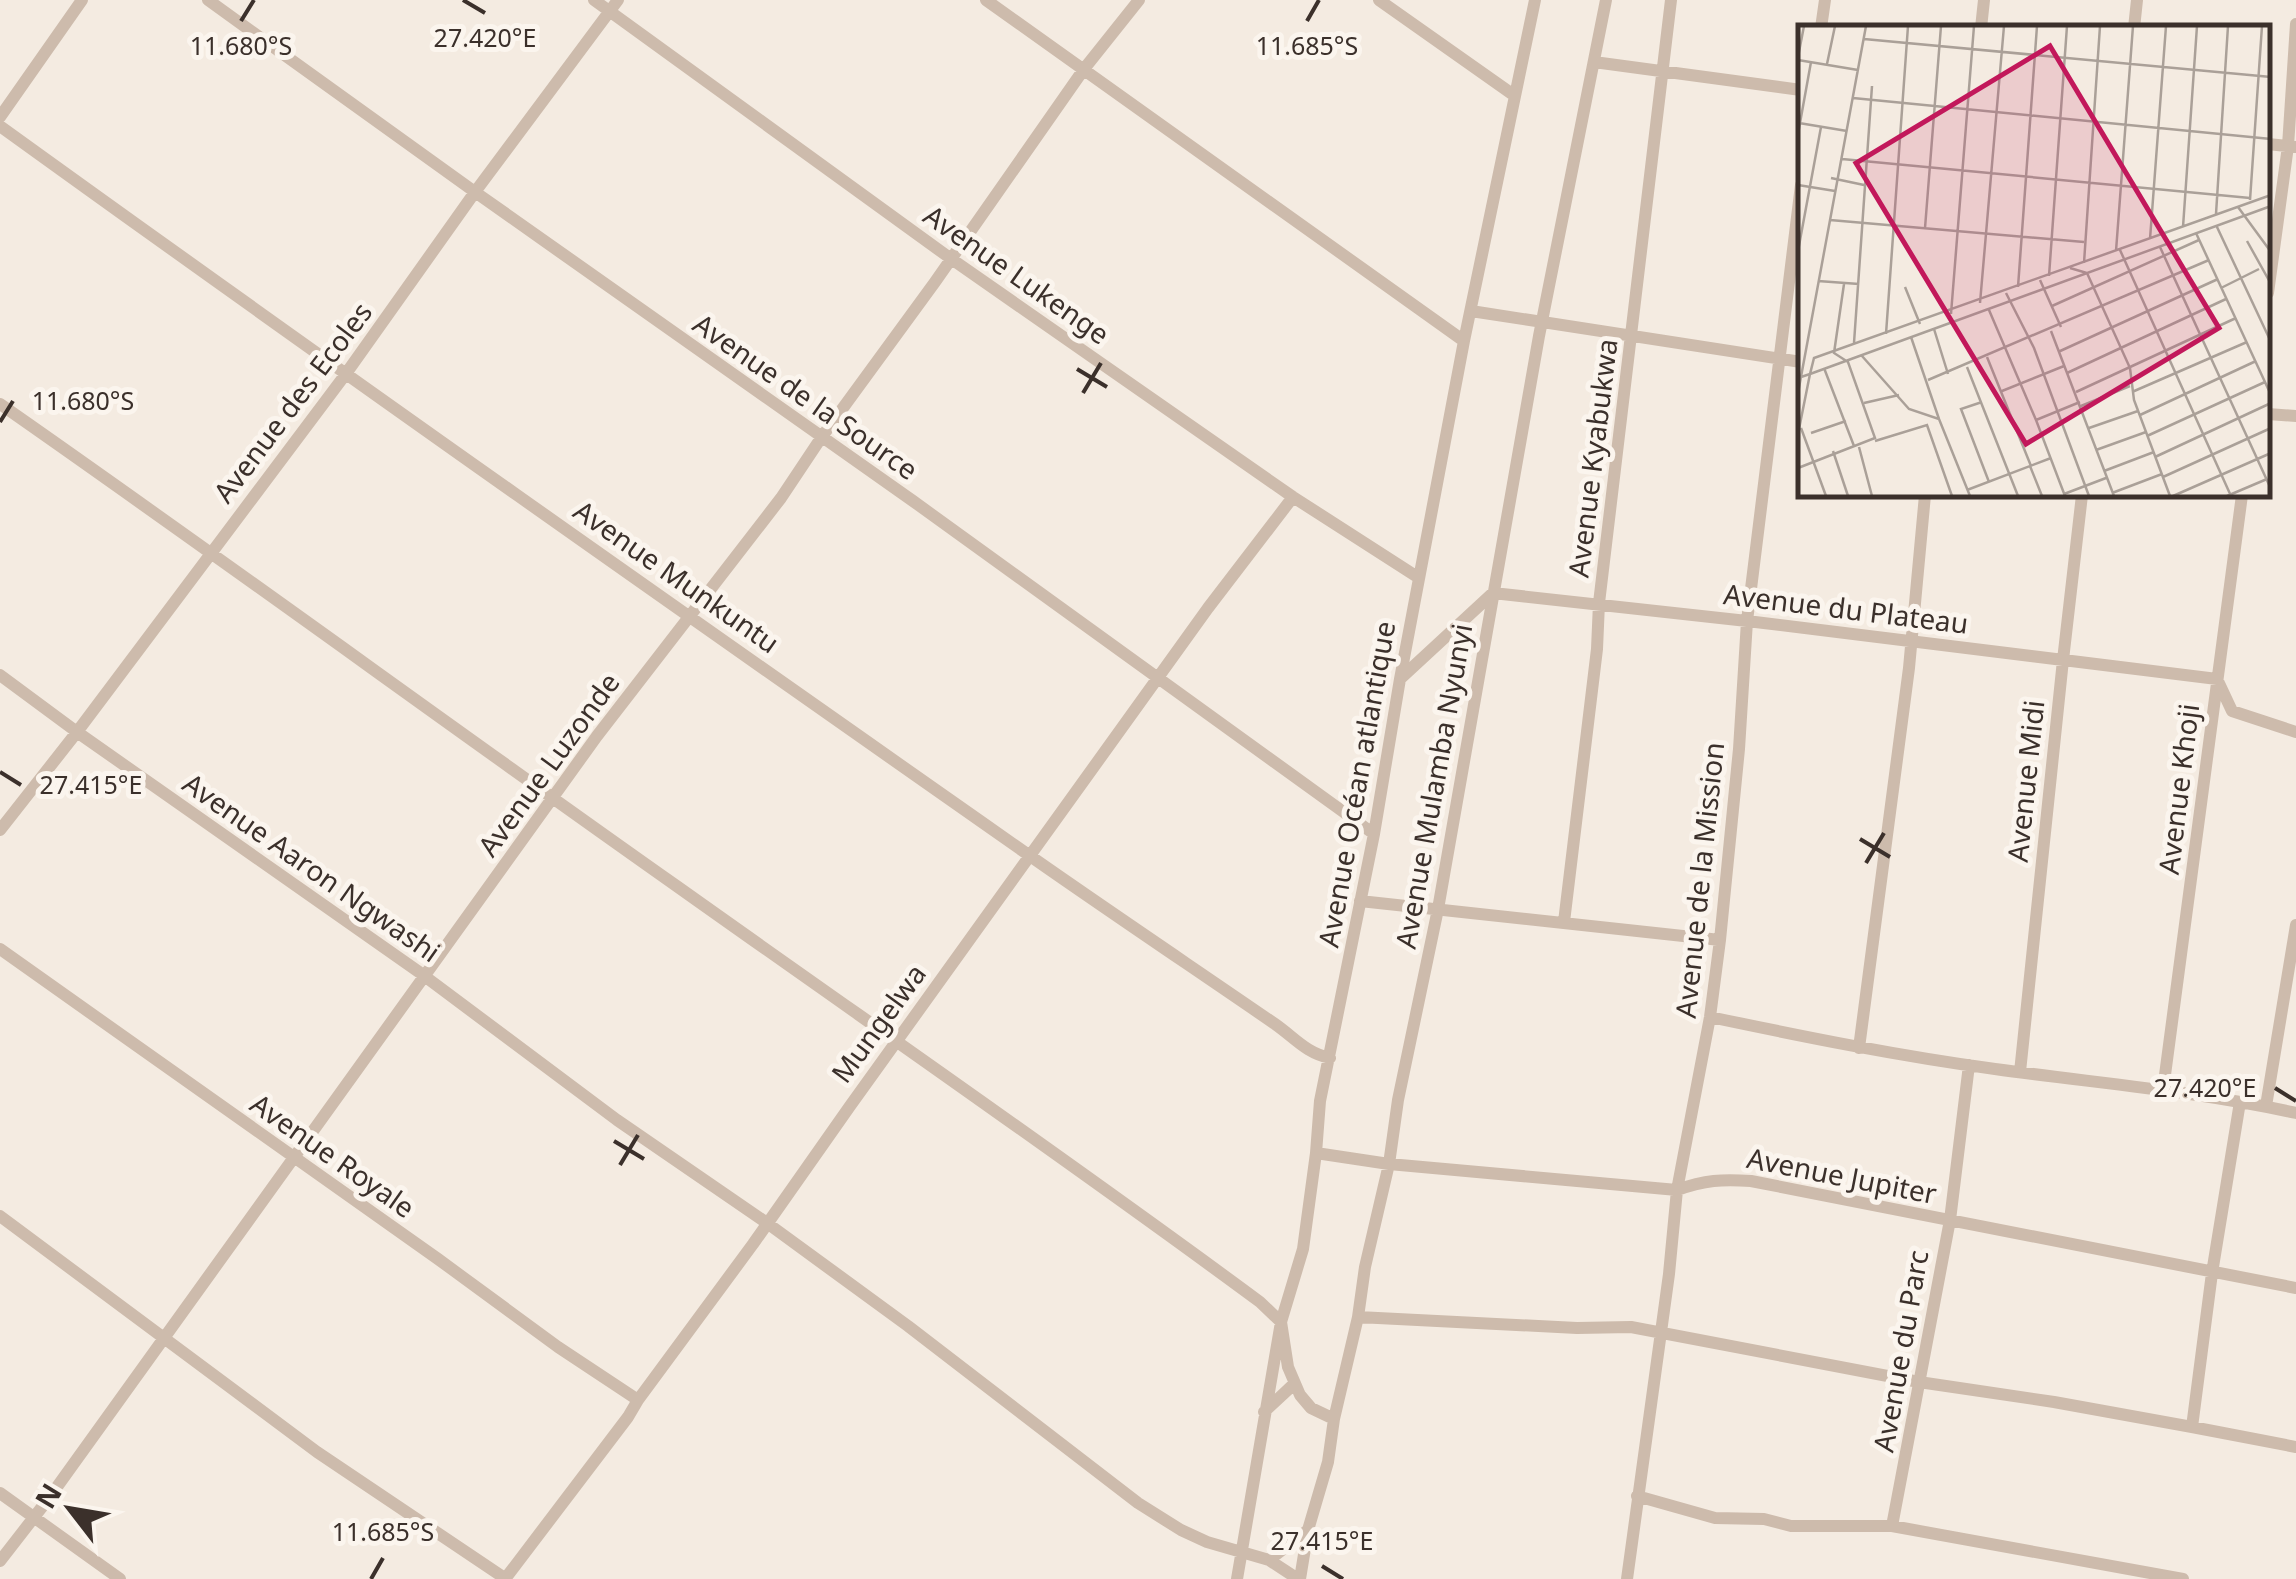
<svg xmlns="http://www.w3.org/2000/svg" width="2296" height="1579" font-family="'Noto Sans',sans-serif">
<rect width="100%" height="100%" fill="#f4ebe1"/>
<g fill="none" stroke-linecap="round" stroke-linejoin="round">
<path stroke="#cdbbac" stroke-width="12" d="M 208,0 L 475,192 L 913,501 L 1374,834
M 594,0 L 950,258 L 1293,497 L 1419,578
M 986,0 L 1464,341
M 1379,0 L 1515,96
M 1821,28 L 1825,0
M 1981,28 L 1984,0
M 2134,28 L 2137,0
M 1594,62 L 1801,90
M 0,117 L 82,0
M 0,126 C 342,373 688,616 1033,858 C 1113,914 1195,969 1275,1024 C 1295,1038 1306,1053 1330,1058
M 2268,144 L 2296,147
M 2268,293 L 2288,146 L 2296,24
M 1471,311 L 1801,362
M 0,404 C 228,563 451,727 678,887 C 872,1025 1068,1160 1260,1302 L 1281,1322 L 1288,1367 L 1300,1395 L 1311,1408 L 1334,1419
M 2268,414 L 2296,416
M 0,675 L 77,732 L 419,972 L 617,1120 L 767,1223 L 908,1326 L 1138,1503 L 1181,1530 L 1207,1542 L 1269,1560 L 1298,1579
M 1401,678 L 1493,593 L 1747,621 L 2217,679 L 2232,711 L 2296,732
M 0,830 L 77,732 L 345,375 L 475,192 L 618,0
M 1360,901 L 1720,940
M 1564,922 L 1597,649 L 1599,603 L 1671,0
M 0,949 L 438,1259 L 558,1347 L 638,1400
M 1710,1017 C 1805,1037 1899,1056 1995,1069 C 2095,1083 2197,1091 2296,1113
M 1859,1048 L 1909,668 L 1925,495
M 2020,1072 L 2063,660 L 2082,495
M 2163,1090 L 2242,495
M 2240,1102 L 2212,1273 L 2192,1427 L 2296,1447
M 2266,1106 L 2296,925
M 1316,1153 L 1389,1164 L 1677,1190 C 1705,1180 1722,1179 1751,1181 L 2296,1288
M 0,1216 L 317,1452 L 506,1579
M 1358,1317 L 1577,1328 L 1631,1327 L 1919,1382 L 2054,1402 L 2192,1427
M 1264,1412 L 1294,1384
M 0,1493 L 120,1579
M 1637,1496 L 1715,1518 L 1764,1519 L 1791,1526 L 1892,1526 L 2183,1579
M 1892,1526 L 1950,1220 L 1969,1065
M 1269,1560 L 1308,1530
M 0,1561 L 49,1498 L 597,736 L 781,498 L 821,438 L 935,282 L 1084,69 L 1139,0
M 505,1579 L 628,1417 L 638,1400 L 753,1244 L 850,1106 L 1208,608 L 1293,497
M 1237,1579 L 1281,1322 L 1303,1249 L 1316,1153 L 1320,1101 L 1374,834 L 1400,679 L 1464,341 L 1535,0
M 1300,1579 L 1308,1530 L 1328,1462 L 1334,1419 L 1358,1317 L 1365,1267 L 1389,1164 L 1398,1100 L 1438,909 L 1539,336 L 1606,0
M 1627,1579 L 1669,1274 L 1677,1190 L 1710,1017 L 1720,940 L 1739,749 L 1747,621 L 1801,185"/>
</g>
<path fill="none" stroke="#3b302b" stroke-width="4" d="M 463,0 L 485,13M 241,21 L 254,0M 1307,21 L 1319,0M 1077,369 L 1107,387M 1083,393 L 1101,363M 0,422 L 13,401M 0,772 L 21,785M 1860,839 L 1890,857M 1866,863 L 1884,833M 2275,1088 L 2296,1101M 614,1141 L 644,1159M 620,1165 L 638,1135M 1322,1566 L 1343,1579M 371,1579 L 383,1558"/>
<g text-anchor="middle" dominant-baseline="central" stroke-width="10" stroke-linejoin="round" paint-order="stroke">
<g font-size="28" fill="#3b302b" stroke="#fbf5ee">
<text transform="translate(1017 274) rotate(35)">Avenue Lukenge</text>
<text transform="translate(806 396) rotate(35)">Avenue de la Source</text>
<text transform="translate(292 402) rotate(-53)">Avenue des Ecoles</text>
<text transform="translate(1592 458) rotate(-83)">Avenue Kyabukwa</text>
<text transform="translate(677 576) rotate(35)">Avenue Munkuntu</text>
<text transform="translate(1846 608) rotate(7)">Avenue du Plateau</text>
<text transform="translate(548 764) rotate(-54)">Avenue Luzonde</text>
<text transform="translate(2025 781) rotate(-84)">Avenue Midi</text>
<text transform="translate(1356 784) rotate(-80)">Avenue Océan atlantique</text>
<text transform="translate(1433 786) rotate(-80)">Avenue Mulamba Nyunyi</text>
<text transform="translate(2178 789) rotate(-83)">Avenue Khoji</text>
<text transform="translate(312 867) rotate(35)">Avenue Aaron Ngwashi</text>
<text transform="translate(1699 880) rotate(-84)">Avenue de la Mission</text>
<text transform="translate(878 1023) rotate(-54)">Mungelwa</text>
<text transform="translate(333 1155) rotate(35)">Avenue Royale</text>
<text transform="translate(1842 1175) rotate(11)">Avenue Jupiter</text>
<text transform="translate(1900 1351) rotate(-80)">Avenue du Parc</text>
</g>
</g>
<g transform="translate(1798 25)">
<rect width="472" height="472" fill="#f4ebe1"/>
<path fill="none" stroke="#aaa098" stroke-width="2.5" d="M 66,14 L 473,52M 0,32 L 6,1M 0,35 L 60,45M 29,39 L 37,1M 55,73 L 473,114M 1,98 L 49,106M 0,109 L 13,37M 44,134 L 452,173M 33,153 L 66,160M 0,160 L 37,166M 452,175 L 464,1M 440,182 L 473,227M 418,189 L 430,1M 32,195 L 286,217M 385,202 L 399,1M 419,202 L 473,317M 127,203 L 143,1M 398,208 L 473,370M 352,214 L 368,1M 449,216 L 473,259M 362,222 L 473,464M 322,225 L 433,471M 0,226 L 23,102M 318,226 L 335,1M 286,238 L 302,1M 272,243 L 289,248 L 332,343 L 336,375 L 372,471M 251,251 L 269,1M 242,255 L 263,302M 20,256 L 61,259M 107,262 L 122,299M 220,262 L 239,1M 423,263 L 461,244M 208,268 L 236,323 L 291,471M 182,278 L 206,1M 254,281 L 401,215M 191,285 L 238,395M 153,289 L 176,1M 136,304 L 150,349M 253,306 L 316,471M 88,309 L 110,1M 113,312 L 141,394M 56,318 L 74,61M 260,327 L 420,254M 64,331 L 111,384 L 141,394 L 172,471M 189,332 L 233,441M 169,342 L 220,471M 26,343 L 56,421M 269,348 L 428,274M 3,352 L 12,349 L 16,333 L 473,170M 130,355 L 411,235M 204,366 L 266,341M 278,367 L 438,293M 334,367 L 449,317M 0,368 L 68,1M 184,377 L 163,384 L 191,457M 66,378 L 101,370M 283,381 L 332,361M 342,390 L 458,336M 3,403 L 28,471M 291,403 L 340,386M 13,408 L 48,396M 0,409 L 12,349 L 473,181M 349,411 L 467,357M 77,416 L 129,400 L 154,471M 61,422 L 74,471M 298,425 L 348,407M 35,426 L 50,471M 357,432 L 473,378M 232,441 L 244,471M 0,443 L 77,413 L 50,337 L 36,328 L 46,259M 306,446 L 356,427M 365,452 L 473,403M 169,465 L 253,433M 314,468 L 364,449M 266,469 L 308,453M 267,471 L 238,395 L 282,377M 375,471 L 473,428M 429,471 L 469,454"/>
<path fill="#c2185b" fill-opacity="0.15" stroke="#c2185b" stroke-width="5" d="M 252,21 L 421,303 L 228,419 L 58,138 Z"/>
<rect width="472" height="472" fill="none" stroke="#3b302b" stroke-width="5"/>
</g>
<g font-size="25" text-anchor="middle" fill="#3b302b" stroke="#fbf5ee" stroke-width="10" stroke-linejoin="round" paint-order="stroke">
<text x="485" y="47">27.420°E</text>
<text x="241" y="55">11.680°S</text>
<text x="1307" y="55">11.685°S</text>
<text x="83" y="410">11.680°S</text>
<text x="91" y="794">27.415°E</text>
<text x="2205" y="1097">27.420°E</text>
<text x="383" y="1541">11.685°S</text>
<text x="1322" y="1550">27.415°E</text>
</g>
<g transform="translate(70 1509) rotate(301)" stroke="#fbf5ee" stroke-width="8" paint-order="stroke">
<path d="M0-8L18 38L0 25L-18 38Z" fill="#3b302b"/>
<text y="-15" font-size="28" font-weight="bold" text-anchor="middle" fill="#3b302b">N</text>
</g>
</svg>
